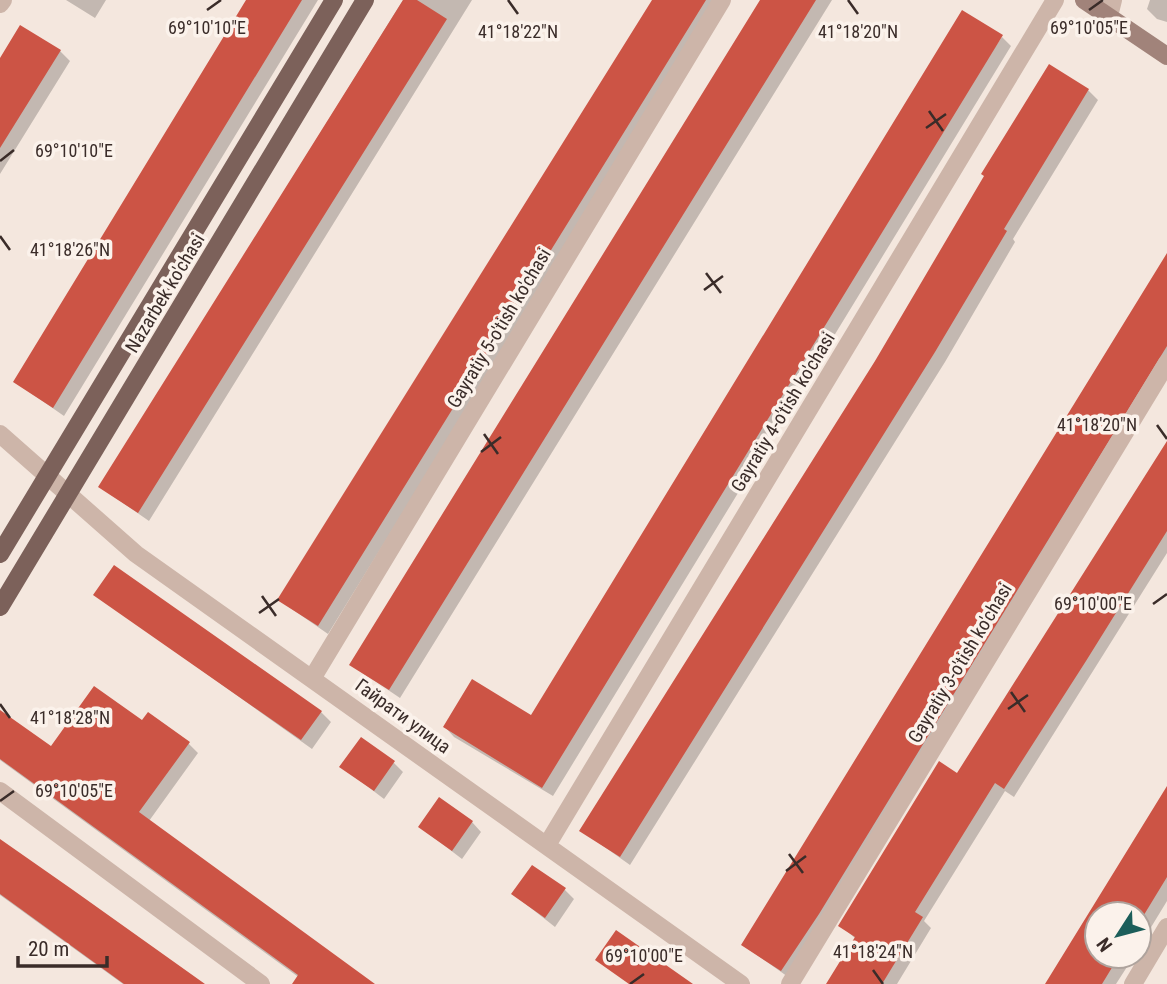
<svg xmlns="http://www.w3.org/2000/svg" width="1167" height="984" font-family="'Roboto Condensed',sans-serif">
<rect width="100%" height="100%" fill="#f4e7de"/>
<path fill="#0003" d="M 66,0 L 106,0 L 95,18 Z
M 249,0 L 318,0 L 64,416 L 15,382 Z
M 403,0 L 472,0 L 149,521 L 100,487 Z
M 654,0 L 719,0 L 328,634 L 279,600 Z
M 762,0 L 832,0 L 400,698 L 351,665 Z
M 1150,0 L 1167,0 L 1167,22 L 1157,19 L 1147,9 Z
M 21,27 L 60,51 L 70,61 L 0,174 L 0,61 Z
M 1002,37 L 1011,46 L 553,796 L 454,737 L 445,727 L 532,717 Z
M 1088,90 L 1098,100 L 1013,239 L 1015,242 L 945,362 L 630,865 L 582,831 Z
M 1167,257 L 1167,369 L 791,979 L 743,945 Z
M 1167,445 L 1167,553 L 1014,797 L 1005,791 L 924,921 L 931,928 L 897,984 L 828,984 L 856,939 L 841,926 L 958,775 Z
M 96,595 L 321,712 L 331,722 L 312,749 Z
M 0,712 L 52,749 L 143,723 L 188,743 L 198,753 L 149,821 L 373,984 L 308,984 L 151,870 L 0,760 Z
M 394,763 L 403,772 L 384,799 L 342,767 Z
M 1167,788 L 1167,901 L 1139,947 L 1139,914 L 1097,914 L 1097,956 L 1134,956 L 1116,984 L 1047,984 Z
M 472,822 L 481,832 L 462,859 L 420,827 Z
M 0,840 L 201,984 L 123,984 L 0,895 Z
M 565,890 L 574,899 L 555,927 L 513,894 Z"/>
<path fill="#cc5445" d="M 246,0 L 302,0 L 53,408 L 13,382 Z
M 403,0 L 417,0 L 447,19 L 138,513 L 98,487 Z
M 652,0 L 706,0 L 318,626 L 277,600 Z
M 760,0 L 816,0 L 389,690 L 349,665 Z
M 962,10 L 1003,35 L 542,788 L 443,727 L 472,679 L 531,715 Z
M 20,25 L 61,50 L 0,148 L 0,58 Z
M 1049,64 L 1089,89 L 1004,229 L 1007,231 L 935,352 L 620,857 L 579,831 L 875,361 L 984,176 L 981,174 Z
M 1167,253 L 1167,346 L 819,914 L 781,971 L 741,945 Z
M 1167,441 L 1167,531 L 1086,661 L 1004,789 L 995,783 L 915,912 L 923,917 L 882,984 L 826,984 L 855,937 L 838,926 L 939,761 L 957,773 Z
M 114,565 L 322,711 L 301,740 L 93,595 Z
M 94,686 L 142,720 L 148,712 L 190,742 L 139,812 L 375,984 L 292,984 L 298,975 L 0,759 L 0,710 L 51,746 Z
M 361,737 L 395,761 L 374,791 L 339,767 Z
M 1167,786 L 1167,877 L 1139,923 L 1139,914 L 1097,914 L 1097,956 L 1119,956 L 1102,984 L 1045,984 Z
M 439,797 L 473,821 L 452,851 L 418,827 Z
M 0,839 L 73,890 L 205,984 L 124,984 L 0,894 Z
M 532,865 L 566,888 L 545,918 L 511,894 Z
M 616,930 L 693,984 L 629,984 L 595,960 Z"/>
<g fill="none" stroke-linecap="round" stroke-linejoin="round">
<path stroke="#cdb5a9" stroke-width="18" d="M 0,4 L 3,0
M 1109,16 L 1113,0
M 0,434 L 136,554 L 741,984
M 313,677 L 722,0
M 0,791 L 261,984
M 547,845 L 1055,0
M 790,984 L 1167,363
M 1133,984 L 1167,927"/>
<path stroke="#a1837a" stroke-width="18" d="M 1084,0 L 1167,56"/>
<path stroke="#7c615a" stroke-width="18" d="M 0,554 L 334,0
M 0,607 L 365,0"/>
</g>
<path fill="none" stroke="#3a2c29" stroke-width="2.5" d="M 508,0 L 518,14M 848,0 L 858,14M 207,10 L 221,0M 1089,10 L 1103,0M 929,111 L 943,131M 926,128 L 946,114M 0,161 L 14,150M 0,236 L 10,250M 706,273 L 721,293M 704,290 L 723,276M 1157,425 L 1167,439M 484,434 L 498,454M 481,452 L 501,437M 262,596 L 276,616M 1153,604 L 1167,594M 259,613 L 279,599M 1011,692 L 1025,712M 0,704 L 10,718M 1008,709 L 1028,695M 0,801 L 14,791M 789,854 L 803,873M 786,871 L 806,856M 873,970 L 883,984M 630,984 L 644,974"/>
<g text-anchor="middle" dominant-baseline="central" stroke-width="7" stroke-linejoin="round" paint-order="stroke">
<g font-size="19" fill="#3a2c29" stroke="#fbf2eb">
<text transform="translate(165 293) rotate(-59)">Nazarbek ko'chasi</text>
<text transform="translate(499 328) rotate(-59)">Gayratiy 5-o'tish ko'chasi</text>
<text transform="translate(783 412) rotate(-59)">Gayratiy 4-o'tish ko'chasi</text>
<text transform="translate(960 663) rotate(-59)">Gayratiy 3-o'tish ko'chasi</text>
<text transform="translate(403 716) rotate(36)">Гайрати улица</text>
</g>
</g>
<g font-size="18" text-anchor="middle" fill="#3a2c29" stroke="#fbf2eb" stroke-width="7" stroke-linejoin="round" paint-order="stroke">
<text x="207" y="34">69°10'10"E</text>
<text x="1089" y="34">69°10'05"E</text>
<text x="518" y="38">41°18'22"N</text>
<text x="858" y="38">41°18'20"N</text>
<text x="74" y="157">69°10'10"E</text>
<text x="70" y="256">41°18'26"N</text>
<text x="1097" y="431">41°18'20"N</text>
<text x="1093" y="610">69°10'00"E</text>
<text x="70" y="724">41°18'28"N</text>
<text x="74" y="797">69°10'05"E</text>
<text x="873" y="958">41°18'24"N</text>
<text x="644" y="962">69°10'00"E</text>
</g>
<g transform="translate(1118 935) rotate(234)"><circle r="33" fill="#fbf2eb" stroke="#aea39d" stroke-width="2"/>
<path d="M0-5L12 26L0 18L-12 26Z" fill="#1c5e5a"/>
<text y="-10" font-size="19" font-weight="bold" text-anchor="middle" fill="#3a2c29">N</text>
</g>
<path d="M18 956v10h89v-10" fill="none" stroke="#3a2c29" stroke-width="3.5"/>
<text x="28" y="956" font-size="21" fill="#3a2c29" stroke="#fbf2eb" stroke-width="5" paint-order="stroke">20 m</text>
</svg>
